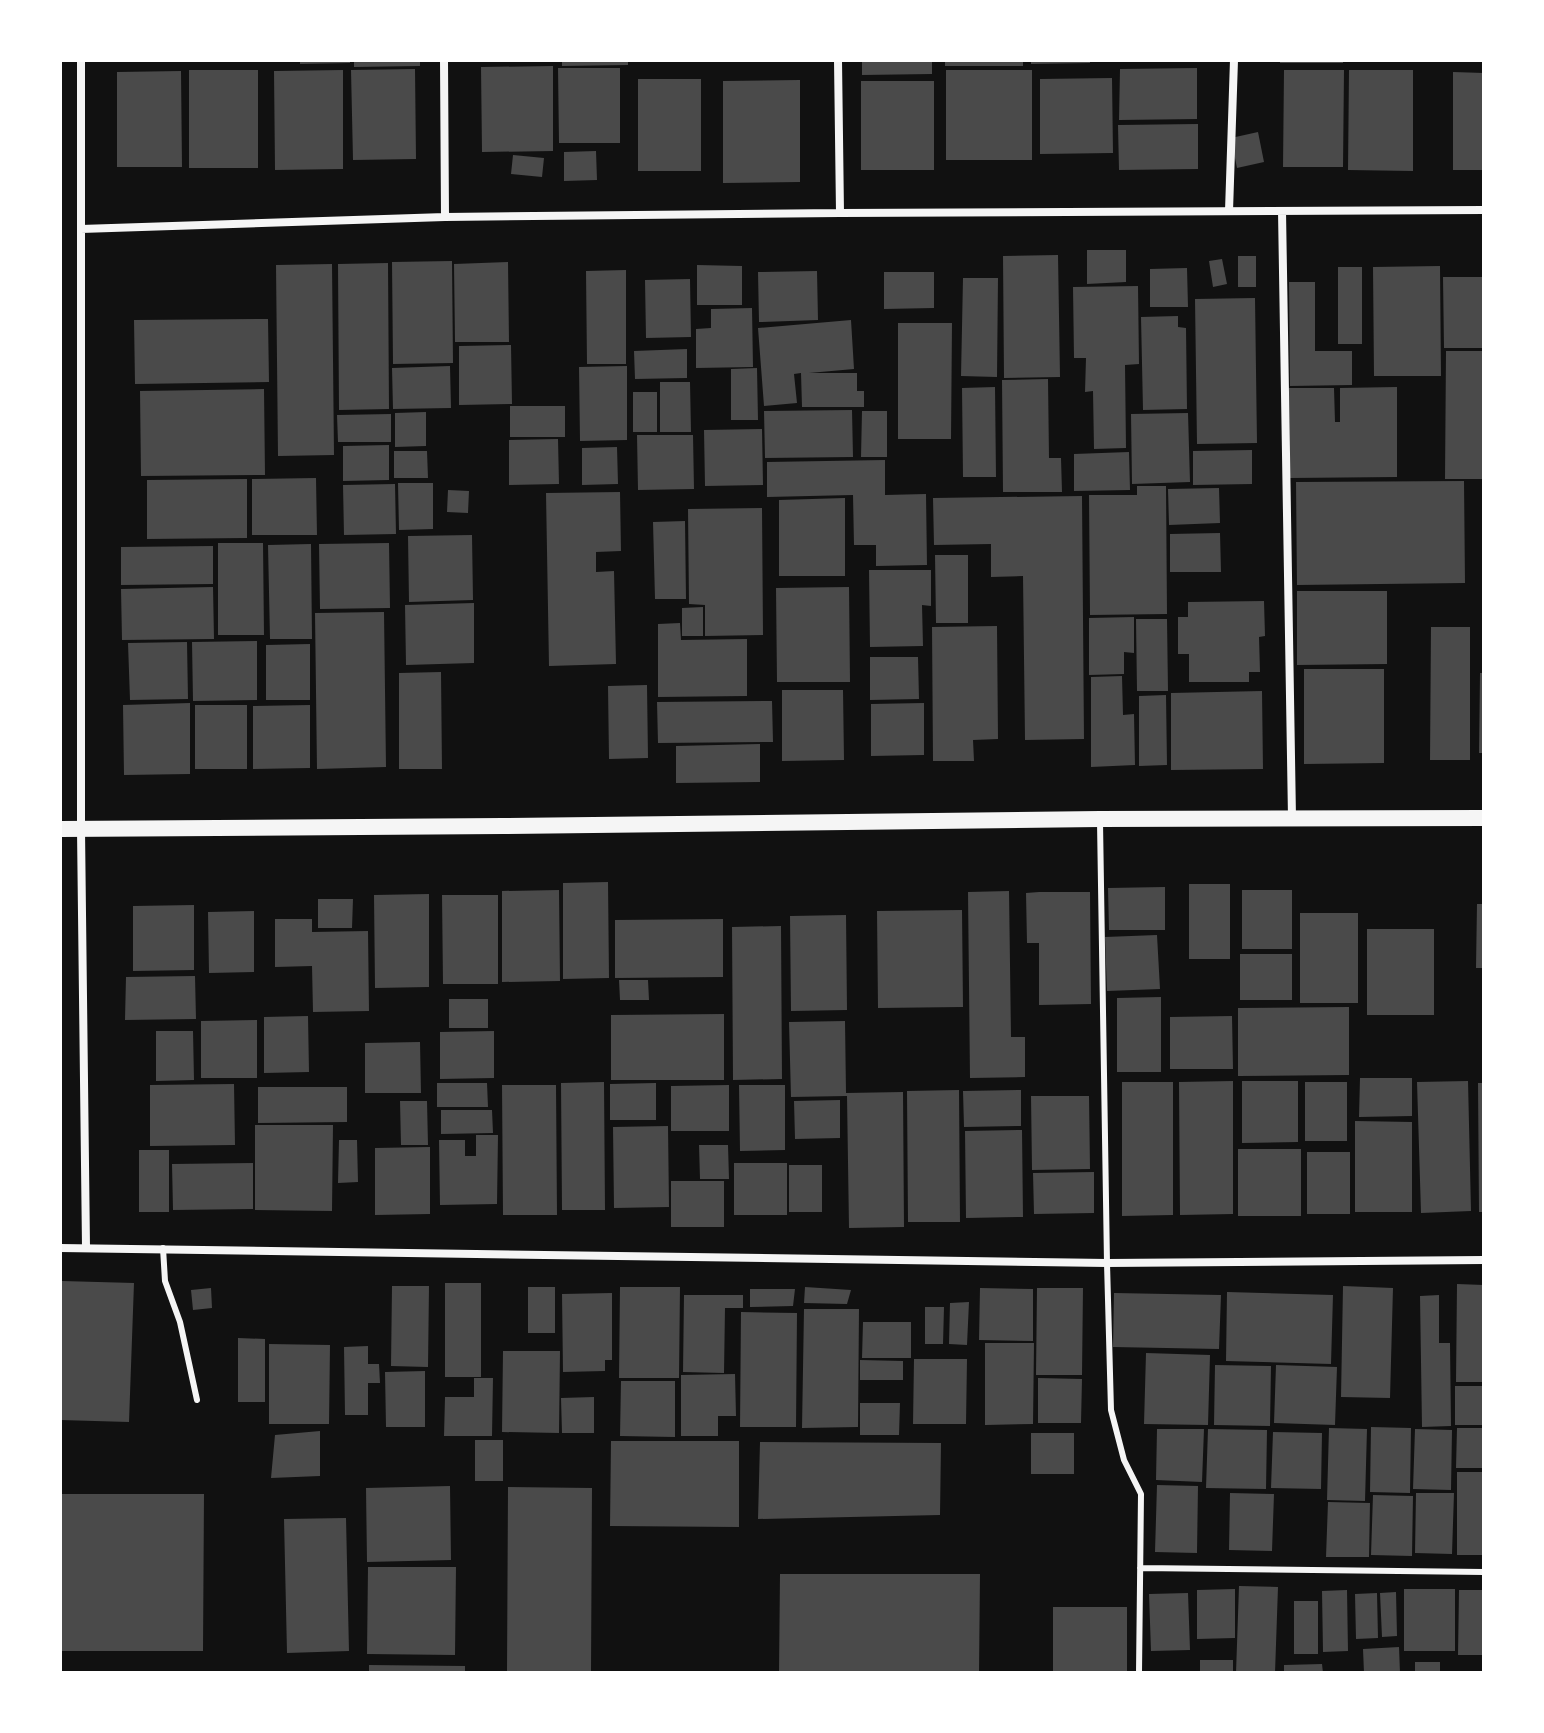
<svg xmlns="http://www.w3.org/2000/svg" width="1544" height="1733" font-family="Commissioner,sans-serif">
<rect width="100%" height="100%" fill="#111"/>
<path fill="#4a4a4a" d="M 300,60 L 350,60 L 350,63 L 300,64 Z
M 354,60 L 420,60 L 420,66 L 354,67 Z
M 562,60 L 628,60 L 628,65 L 562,66 Z
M 862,60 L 932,60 L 932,74 L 862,75 Z
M 945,60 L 1023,60 L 1023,66 L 945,66 Z
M 1031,60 L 1090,60 L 1090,63 L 1031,64 Z
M 1280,60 L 1343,60 L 1343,63 L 1280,63 Z
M 553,66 L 553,151 L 482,152 L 481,67 Z
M 558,68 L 620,68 L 620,143 L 559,143 Z
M 1197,68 L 1197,119 L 1119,120 L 1120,69 Z
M 415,69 L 416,159 L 353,160 L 351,70 Z
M 189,70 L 258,70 L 258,168 L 189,168 Z
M 343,70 L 343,169 L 275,170 L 274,71 Z
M 946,70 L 1032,70 L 1032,160 L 946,160 Z
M 1284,70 L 1344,70 L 1343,167 L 1283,167 Z
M 1349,70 L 1413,70 L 1413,171 L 1348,170 Z
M 181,71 L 182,167 L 117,167 L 117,72 Z
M 1453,72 L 1484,73 L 1484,170 L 1453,170 Z
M 1112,78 L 1113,153 L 1040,154 L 1040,79 Z
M 638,79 L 701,79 L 701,171 L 638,171 Z
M 800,80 L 800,182 L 723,183 L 723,81 Z
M 861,81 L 934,81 L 934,170 L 861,170 Z
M 1198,124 L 1198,169 L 1119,170 L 1118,125 Z
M 1258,132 L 1264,162 L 1237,168 L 1231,138 Z
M 596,151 L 597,180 L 564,181 L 564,152 Z
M 513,155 L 544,158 L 542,177 L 511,174 Z
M 1087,250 L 1126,250 L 1126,282 L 1087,284 Z
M 1058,255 L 1060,377 L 1004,378 L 1003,256 Z
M 1238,256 L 1256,256 L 1256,287 L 1238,287 Z
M 1222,259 L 1227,284 L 1213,287 L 1209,261 Z
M 452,261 L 453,363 L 393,364 L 392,262 Z
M 508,262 L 509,342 L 455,342 L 454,264 Z
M 388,263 L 389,409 L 339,410 L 338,264 Z
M 332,264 L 334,455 L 278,456 L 276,265 Z
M 697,265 L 742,266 L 742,305 L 697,305 Z
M 1440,266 L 1441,376 L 1374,376 L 1373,267 Z
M 1338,267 L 1362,267 L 1362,344 L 1338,344 Z
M 1187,268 L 1188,307 L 1150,307 L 1150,269 Z
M 626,270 L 626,364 L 587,364 L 586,271 Z
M 817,271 L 818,320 L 759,322 L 758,272 Z
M 884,272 L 934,272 L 934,308 L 884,309 Z
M 1443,277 L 1484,277 L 1484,348 L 1444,348 Z
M 963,278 L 998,278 L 997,377 L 961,376 Z
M 690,279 L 691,337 L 646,338 L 645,280 Z
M 1289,282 L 1315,282 L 1315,351 L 1352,351 L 1352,385 L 1290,386 Z
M 1138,286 L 1139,364 L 1125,365 L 1126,448 L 1094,449 L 1093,391 L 1085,392 L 1086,358 L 1074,358 L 1073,287 Z
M 1255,298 L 1257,443 L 1197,444 L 1195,299 Z
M 752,308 L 753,367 L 696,368 L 696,329 L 711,328 L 711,309 Z
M 1178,316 L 1178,327 L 1186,328 L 1187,409 L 1143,410 L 1141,317 Z
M 268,319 L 269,382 L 135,384 L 134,320 Z
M 851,320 L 854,369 L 809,373 L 857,373 L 857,391 L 864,391 L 864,407 L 802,407 L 801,373 L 794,374 L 797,403 L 764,406 L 758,328 Z
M 898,323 L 952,323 L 951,439 L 898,439 Z
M 511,345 L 512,404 L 459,405 L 459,346 Z
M 687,349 L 687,378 L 635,379 L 634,351 Z
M 1446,351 L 1484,351 L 1484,479 L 1445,479 Z
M 450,366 L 451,408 L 393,409 L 392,368 Z
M 627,366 L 627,440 L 580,441 L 579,367 Z
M 757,368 L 758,420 L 731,420 L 731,369 Z
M 1048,379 L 1049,458 L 1061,458 L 1062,492 L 1003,492 L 1002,380 Z
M 660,382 L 690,382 L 691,432 L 660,432 Z
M 995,387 L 996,477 L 963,477 L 962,388 Z
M 1397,387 L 1397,477 L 1290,478 L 1289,388 L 1334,388 L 1335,422 L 1340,422 L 1340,388 Z
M 264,389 L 265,475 L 141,476 L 140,391 Z
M 633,392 L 657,392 L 657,432 L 633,432 Z
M 510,406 L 565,406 L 565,437 L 510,437 Z
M 852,410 L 853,457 L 765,458 L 764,411 Z
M 862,411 L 887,411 L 887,457 L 861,457 Z
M 426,412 L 426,446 L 395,447 L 395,413 Z
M 1188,413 L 1190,482 L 1132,484 L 1131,414 Z
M 391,414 L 391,442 L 338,442 L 337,415 Z
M 762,429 L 763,485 L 705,486 L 704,430 Z
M 637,435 L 693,435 L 694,489 L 638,490 Z
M 558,439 L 559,484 L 509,485 L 509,440 Z
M 389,445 L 389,480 L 343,481 L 343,446 Z
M 617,447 L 618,484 L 582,485 L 582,448 Z
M 1252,450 L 1252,484 L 1193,485 L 1193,451 Z
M 394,451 L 427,451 L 428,478 L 394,478 Z
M 1129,452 L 1130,490 L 1074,491 L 1074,454 Z
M 885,460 L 885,495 L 926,494 L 927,565 L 876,566 L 876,545 L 854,545 L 853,495 L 767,497 L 767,462 Z
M 316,478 L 317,535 L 252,535 L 252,479 Z
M 247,479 L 247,538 L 147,539 L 147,480 Z
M 1464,481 L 1465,583 L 1297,585 L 1296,482 Z
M 398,483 L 433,483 L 433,529 L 399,530 Z
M 395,484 L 396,534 L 344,535 L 343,485 Z
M 1137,486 L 1166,486 L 1167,614 L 1090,615 L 1089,495 L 1137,495 Z
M 1219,488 L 1220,523 L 1169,525 L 1168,489 Z
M 448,490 L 469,491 L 468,513 L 447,512 Z
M 620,492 L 621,551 L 596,552 L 596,572 L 614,571 L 616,664 L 549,666 L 546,493 Z
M 1082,496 L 1084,739 L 1025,740 L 1023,576 L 991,577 L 991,544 L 934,545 L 933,498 Z
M 845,498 L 845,576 L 779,576 L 779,500 Z
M 762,508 L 763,635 L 705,636 L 705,605 L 689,604 L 688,509 Z
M 685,521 L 686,599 L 655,599 L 653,522 Z
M 1220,533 L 1221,572 L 1170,572 L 1170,534 Z
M 472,535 L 473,600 L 409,602 L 408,536 Z
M 218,543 L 263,543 L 264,635 L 218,635 Z
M 389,543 L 390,608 L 320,609 L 319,544 Z
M 311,544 L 312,639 L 270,639 L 268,545 Z
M 213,546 L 213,584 L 121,585 L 121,547 Z
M 935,555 L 968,555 L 968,623 L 936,623 Z
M 869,570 L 931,570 L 931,606 L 922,605 L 923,646 L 870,647 Z
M 213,587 L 214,639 L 122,640 L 121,589 Z
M 849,587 L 850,682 L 777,682 L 776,588 Z
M 1297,591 L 1387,591 L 1387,664 L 1297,665 Z
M 1264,601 L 1265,636 L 1259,637 L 1260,672 L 1249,672 L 1249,682 L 1189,682 L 1189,654 L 1178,654 L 1178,617 L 1188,617 L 1188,602 Z
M 474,603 L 474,663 L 406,665 L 405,605 Z
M 703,607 L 703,636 L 682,636 L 682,608 Z
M 384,612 L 386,767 L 317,769 L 315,613 Z
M 1134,617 L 1134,653 L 1124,652 L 1124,674 L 1089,675 L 1089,618 Z
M 1136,619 L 1167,619 L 1168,691 L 1137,691 Z
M 680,623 L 681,640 L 747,639 L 747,696 L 658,697 L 658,624 Z
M 997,626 L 998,739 L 973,740 L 974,761 L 933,761 L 932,627 Z
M 1431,627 L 1470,627 L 1470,760 L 1430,760 Z
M 257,641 L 257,700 L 193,701 L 192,642 Z
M 187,642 L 188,699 L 130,700 L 128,643 Z
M 310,644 L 310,700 L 266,700 L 266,645 Z
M 870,657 L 918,657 L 919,699 L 870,700 Z
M 1304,669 L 1384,669 L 1384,763 L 1304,764 Z
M 441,672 L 442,769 L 399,769 L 399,673 Z
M 1480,673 L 1484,673 L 1484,753 L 1479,753 Z
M 1122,676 L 1123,715 L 1134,714 L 1135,765 L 1091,767 L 1091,677 Z
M 647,685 L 648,758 L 609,759 L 608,686 Z
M 782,690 L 843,690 L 844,760 L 782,761 Z
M 1262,691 L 1263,769 L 1171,770 L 1171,693 Z
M 1166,695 L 1167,765 L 1139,766 L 1139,696 Z
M 772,701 L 773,742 L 658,743 L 657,702 Z
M 190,703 L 190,774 L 124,775 L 123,705 Z
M 924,703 L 924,755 L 871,756 L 871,704 Z
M 195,705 L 247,705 L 247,769 L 195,769 Z
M 310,705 L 310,768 L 253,769 L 253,706 Z
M 760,744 L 760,782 L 676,783 L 676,746 Z
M 608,882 L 609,978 L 563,979 L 563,883 Z
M 1189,884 L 1230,884 L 1230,959 L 1189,959 Z
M 1165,887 L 1165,930 L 1109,930 L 1108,888 Z
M 559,890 L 560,981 L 502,982 L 502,891 Z
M 1242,890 L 1292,890 L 1292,949 L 1242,949 Z
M 1009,891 L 1011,1037 L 1025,1037 L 1025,1077 L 970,1078 L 968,892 Z
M 1039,892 L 1090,892 L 1091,1004 L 1039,1005 L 1039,943 L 1027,943 L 1026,893 Z
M 429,894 L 429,987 L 375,988 L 374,895 Z
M 442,895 L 498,895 L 498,984 L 443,984 Z
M 318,899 L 353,899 L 352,928 L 318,928 Z
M 1477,904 L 1484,904 L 1484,968 L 1476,968 Z
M 194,905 L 194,970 L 133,971 L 133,906 Z
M 962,910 L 963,1007 L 878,1008 L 877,911 Z
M 254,911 L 254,972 L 209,973 L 208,912 Z
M 1300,913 L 1358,913 L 1358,1003 L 1300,1003 Z
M 846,915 L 847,1010 L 791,1011 L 790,916 Z
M 275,919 L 312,919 L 312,932 L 368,931 L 369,1011 L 313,1012 L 312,966 L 275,967 Z
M 723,919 L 723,977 L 615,978 L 615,920 Z
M 781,926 L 782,1079 L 733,1080 L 732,927 Z
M 1367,929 L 1434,929 L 1434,1015 L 1367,1015 Z
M 1157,935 L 1160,989 L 1107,991 L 1105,937 Z
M 1240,954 L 1292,954 L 1292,1000 L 1240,1000 Z
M 195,976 L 196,1019 L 125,1020 L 126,977 Z
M 619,980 L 648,980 L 649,1000 L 620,1000 Z
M 1161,997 L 1161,1072 L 1117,1072 L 1117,998 Z
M 449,999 L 488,999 L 488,1028 L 449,1028 Z
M 1349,1007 L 1349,1075 L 1238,1076 L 1238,1008 Z
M 724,1014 L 724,1080 L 611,1080 L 611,1015 Z
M 308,1016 L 309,1072 L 264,1073 L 264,1017 Z
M 1232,1016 L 1233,1069 L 1170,1069 L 1170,1017 Z
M 257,1020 L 257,1078 L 201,1078 L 201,1021 Z
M 845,1021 L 846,1093 L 903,1092 L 904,1227 L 849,1228 L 847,1096 L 791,1097 L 789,1022 Z
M 156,1031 L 193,1031 L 194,1080 L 156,1081 Z
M 494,1031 L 494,1078 L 440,1079 L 440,1032 Z
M 420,1042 L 421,1093 L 365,1093 L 365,1043 Z
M 1360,1078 L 1412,1078 L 1412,1116 L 1359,1117 Z
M 1233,1081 L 1233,1214 L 1180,1215 L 1179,1082 Z
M 1242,1081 L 1298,1081 L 1298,1142 L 1242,1143 Z
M 1468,1081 L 1471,1211 L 1421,1213 L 1417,1082 Z
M 604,1082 L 605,1210 L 562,1210 L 561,1083 Z
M 1122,1082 L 1173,1082 L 1173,1215 L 1122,1216 Z
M 1305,1082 L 1347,1082 L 1347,1141 L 1305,1141 Z
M 437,1083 L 487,1083 L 488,1107 L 437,1107 Z
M 656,1083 L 656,1120 L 610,1120 L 610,1084 Z
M 1478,1083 L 1484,1083 L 1484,1212 L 1479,1212 Z
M 234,1084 L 235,1145 L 150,1146 L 150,1085 Z
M 502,1085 L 556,1085 L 557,1215 L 503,1215 Z
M 729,1085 L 729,1131 L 671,1131 L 671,1086 Z
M 739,1085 L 785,1085 L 785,1150 L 740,1151 Z
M 258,1087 L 347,1087 L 347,1122 L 258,1123 Z
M 959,1090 L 960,1222 L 908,1222 L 907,1091 Z
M 1021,1090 L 1021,1126 L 964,1127 L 963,1091 Z
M 1031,1096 L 1089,1096 L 1090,1169 L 1032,1170 Z
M 840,1100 L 840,1138 L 795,1139 L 794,1101 Z
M 400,1101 L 427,1101 L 428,1145 L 401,1145 Z
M 441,1110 L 492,1110 L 493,1133 L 441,1134 Z
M 1355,1121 L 1412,1122 L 1412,1212 L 1355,1212 Z
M 255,1125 L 333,1125 L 332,1211 L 255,1210 Z
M 668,1126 L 669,1207 L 614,1208 L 613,1127 Z
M 1022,1130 L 1023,1217 L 966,1218 L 965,1131 Z
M 476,1135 L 498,1135 L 497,1204 L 440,1205 L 439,1140 L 465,1140 L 465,1156 L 476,1156 Z
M 339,1140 L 357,1140 L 358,1182 L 338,1183 Z
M 699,1145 L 728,1145 L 729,1179 L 700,1179 Z
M 430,1147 L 430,1214 L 375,1215 L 375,1148 Z
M 1238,1149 L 1301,1149 L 1301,1216 L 1238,1216 Z
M 139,1150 L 169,1150 L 169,1212 L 139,1212 Z
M 1307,1152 L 1350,1152 L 1350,1214 L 1307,1214 Z
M 253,1163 L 253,1209 L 173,1210 L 172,1164 Z
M 734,1163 L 787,1163 L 787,1215 L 734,1215 Z
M 789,1165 L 822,1165 L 822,1212 L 789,1212 Z
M 1094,1172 L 1094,1213 L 1034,1214 L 1033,1173 Z
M 671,1181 L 724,1181 L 724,1227 L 671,1227 Z
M 62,1281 L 134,1283 L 129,1422 L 60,1420 Z
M 445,1283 L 481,1283 L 481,1377 L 445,1377 Z
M 1457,1284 L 1484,1285 L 1484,1382 L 1456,1382 Z
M 392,1286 L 429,1286 L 428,1367 L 391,1366 Z
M 1343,1286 L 1393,1288 L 1390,1398 L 1341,1397 Z
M 528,1287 L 555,1287 L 555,1333 L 528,1333 Z
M 620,1287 L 680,1287 L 679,1378 L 619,1378 Z
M 805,1287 L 851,1290 L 847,1304 L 804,1303 Z
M 211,1288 L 212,1308 L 193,1310 L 191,1290 Z
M 980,1288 L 1033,1289 L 1033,1341 L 979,1340 Z
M 1037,1288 L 1083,1288 L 1082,1375 L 1036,1375 Z
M 750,1289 L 795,1289 L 793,1306 L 750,1307 Z
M 1227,1292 L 1333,1295 L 1331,1364 L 1226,1361 Z
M 612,1293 L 612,1360 L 605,1360 L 605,1371 L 563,1372 L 562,1294 Z
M 1114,1293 L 1221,1295 L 1219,1349 L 1113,1347 Z
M 684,1295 L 743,1295 L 743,1308 L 725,1308 L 724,1373 L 683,1372 Z
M 1439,1295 L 1439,1343 L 1450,1343 L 1451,1426 L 1422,1427 L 1420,1296 Z
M 969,1302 L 967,1345 L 949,1344 L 950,1303 Z
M 925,1307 L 944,1307 L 943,1344 L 925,1344 Z
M 804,1309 L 859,1309 L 858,1427 L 802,1428 Z
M 741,1312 L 797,1313 L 796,1427 L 740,1427 Z
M 863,1322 L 911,1322 L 911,1358 L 862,1358 Z
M 238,1338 L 265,1339 L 265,1402 L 238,1402 Z
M 985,1343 L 1034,1343 L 1033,1424 L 985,1425 Z
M 269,1344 L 330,1345 L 329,1424 L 269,1424 Z
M 368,1346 L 368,1364 L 379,1364 L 380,1383 L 368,1383 L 368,1415 L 345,1415 L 344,1347 Z
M 503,1351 L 560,1351 L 559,1433 L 502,1432 Z
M 1146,1353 L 1210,1355 L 1208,1425 L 1144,1424 Z
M 914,1359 L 967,1359 L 966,1424 L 913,1424 Z
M 860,1360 L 903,1361 L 903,1380 L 860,1380 Z
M 1215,1365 L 1271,1366 L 1270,1426 L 1214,1425 Z
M 1276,1365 L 1337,1367 L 1335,1425 L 1274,1423 Z
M 425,1371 L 425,1427 L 386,1427 L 385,1372 Z
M 735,1374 L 736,1416 L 718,1416 L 718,1436 L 681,1436 L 681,1375 Z
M 474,1378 L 493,1378 L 492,1436 L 444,1436 L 445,1397 L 474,1397 Z
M 1038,1378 L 1082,1379 L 1081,1423 L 1038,1423 Z
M 621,1381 L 675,1381 L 675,1437 L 620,1436 Z
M 1455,1386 L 1484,1386 L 1484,1425 L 1455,1425 Z
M 594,1397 L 594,1433 L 562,1433 L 561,1398 Z
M 860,1403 L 900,1403 L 899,1435 L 860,1435 Z
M 1371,1427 L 1411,1428 L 1410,1493 L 1370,1492 Z
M 1329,1428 L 1367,1429 L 1365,1501 L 1327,1500 Z
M 1457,1428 L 1484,1428 L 1484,1468 L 1456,1468 Z
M 1157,1429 L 1204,1429 L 1202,1482 L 1156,1480 Z
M 1208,1429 L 1267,1430 L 1266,1489 L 1206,1488 Z
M 1415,1429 L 1452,1430 L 1451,1490 L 1413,1489 Z
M 320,1431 L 320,1476 L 271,1478 L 275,1435 Z
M 1273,1432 L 1322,1433 L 1321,1489 L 1271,1488 Z
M 1031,1433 L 1074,1433 L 1074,1474 L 1031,1474 Z
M 475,1440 L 503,1440 L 503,1481 L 475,1481 Z
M 611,1441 L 739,1441 L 739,1527 L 610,1526 Z
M 760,1442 L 941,1443 L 940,1515 L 758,1519 Z
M 1457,1472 L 1484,1472 L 1484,1555 L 1457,1555 Z
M 1157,1485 L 1198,1486 L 1197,1553 L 1155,1552 Z
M 450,1486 L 451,1560 L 367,1562 L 366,1488 Z
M 508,1487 L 592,1488 L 591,1673 L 507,1673 Z
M 1230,1493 L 1274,1494 L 1272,1551 L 1229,1550 Z
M 1416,1493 L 1454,1493 L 1452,1554 L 1415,1553 Z
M 60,1494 L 204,1494 L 203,1651 L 60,1651 Z
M 1373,1495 L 1413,1496 L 1412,1556 L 1371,1555 Z
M 1328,1502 L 1370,1503 L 1369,1557 L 1326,1557 Z
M 346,1518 L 349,1651 L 287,1653 L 284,1519 Z
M 368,1567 L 456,1567 L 455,1655 L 367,1654 Z
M 780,1574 L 980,1574 L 979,1673 L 779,1673 Z
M 1239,1586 L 1278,1587 L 1275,1673 L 1236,1673 Z
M 1235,1589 L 1235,1638 L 1197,1639 L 1197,1590 Z
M 1404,1589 L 1455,1589 L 1455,1651 L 1404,1651 Z
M 1347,1590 L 1348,1651 L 1323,1652 L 1322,1591 Z
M 1459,1590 L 1484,1590 L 1484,1655 L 1458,1655 Z
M 1396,1592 L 1397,1636 L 1382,1637 L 1380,1593 Z
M 1188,1593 L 1190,1650 L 1151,1651 L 1149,1594 Z
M 1377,1593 L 1378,1638 L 1356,1639 L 1355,1594 Z
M 1294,1601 L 1318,1601 L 1318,1654 L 1294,1654 Z
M 1053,1607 L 1127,1607 L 1127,1673 L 1053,1673 Z
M 1399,1647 L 1400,1673 L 1364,1673 L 1363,1649 Z
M 1200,1660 L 1233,1660 L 1233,1673 L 1200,1673 Z
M 1415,1662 L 1440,1662 L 1440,1673 L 1415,1673 Z
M 1322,1664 L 1323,1673 L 1284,1673 L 1284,1665 Z
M 369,1665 L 465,1666 L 465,1673 L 369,1673 Z"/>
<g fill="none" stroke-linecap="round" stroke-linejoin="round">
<path stroke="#f5f5f5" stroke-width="6" d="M 1100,822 L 1107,1263 L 1111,1410 L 1124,1460 L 1141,1494 L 1139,1673
M 163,1248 L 165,1281 L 180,1322 L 197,1400
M 1140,1568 L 1484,1572"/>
<path stroke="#f5f5f5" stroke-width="8" d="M 81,60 L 81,830 L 86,1247
M 444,60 L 445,217
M 838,60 L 840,213
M 1229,211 L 1234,60
M 1282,211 L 1292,818
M 81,229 L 445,217 L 840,213 L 1484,210
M 60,1248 L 1107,1263 L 1484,1260"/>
<path stroke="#f5f5f5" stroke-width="16" d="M 60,829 L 503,826 L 1100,819 L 1484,818"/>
</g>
<rect width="1544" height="1733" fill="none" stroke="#ffffff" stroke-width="124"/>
</svg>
